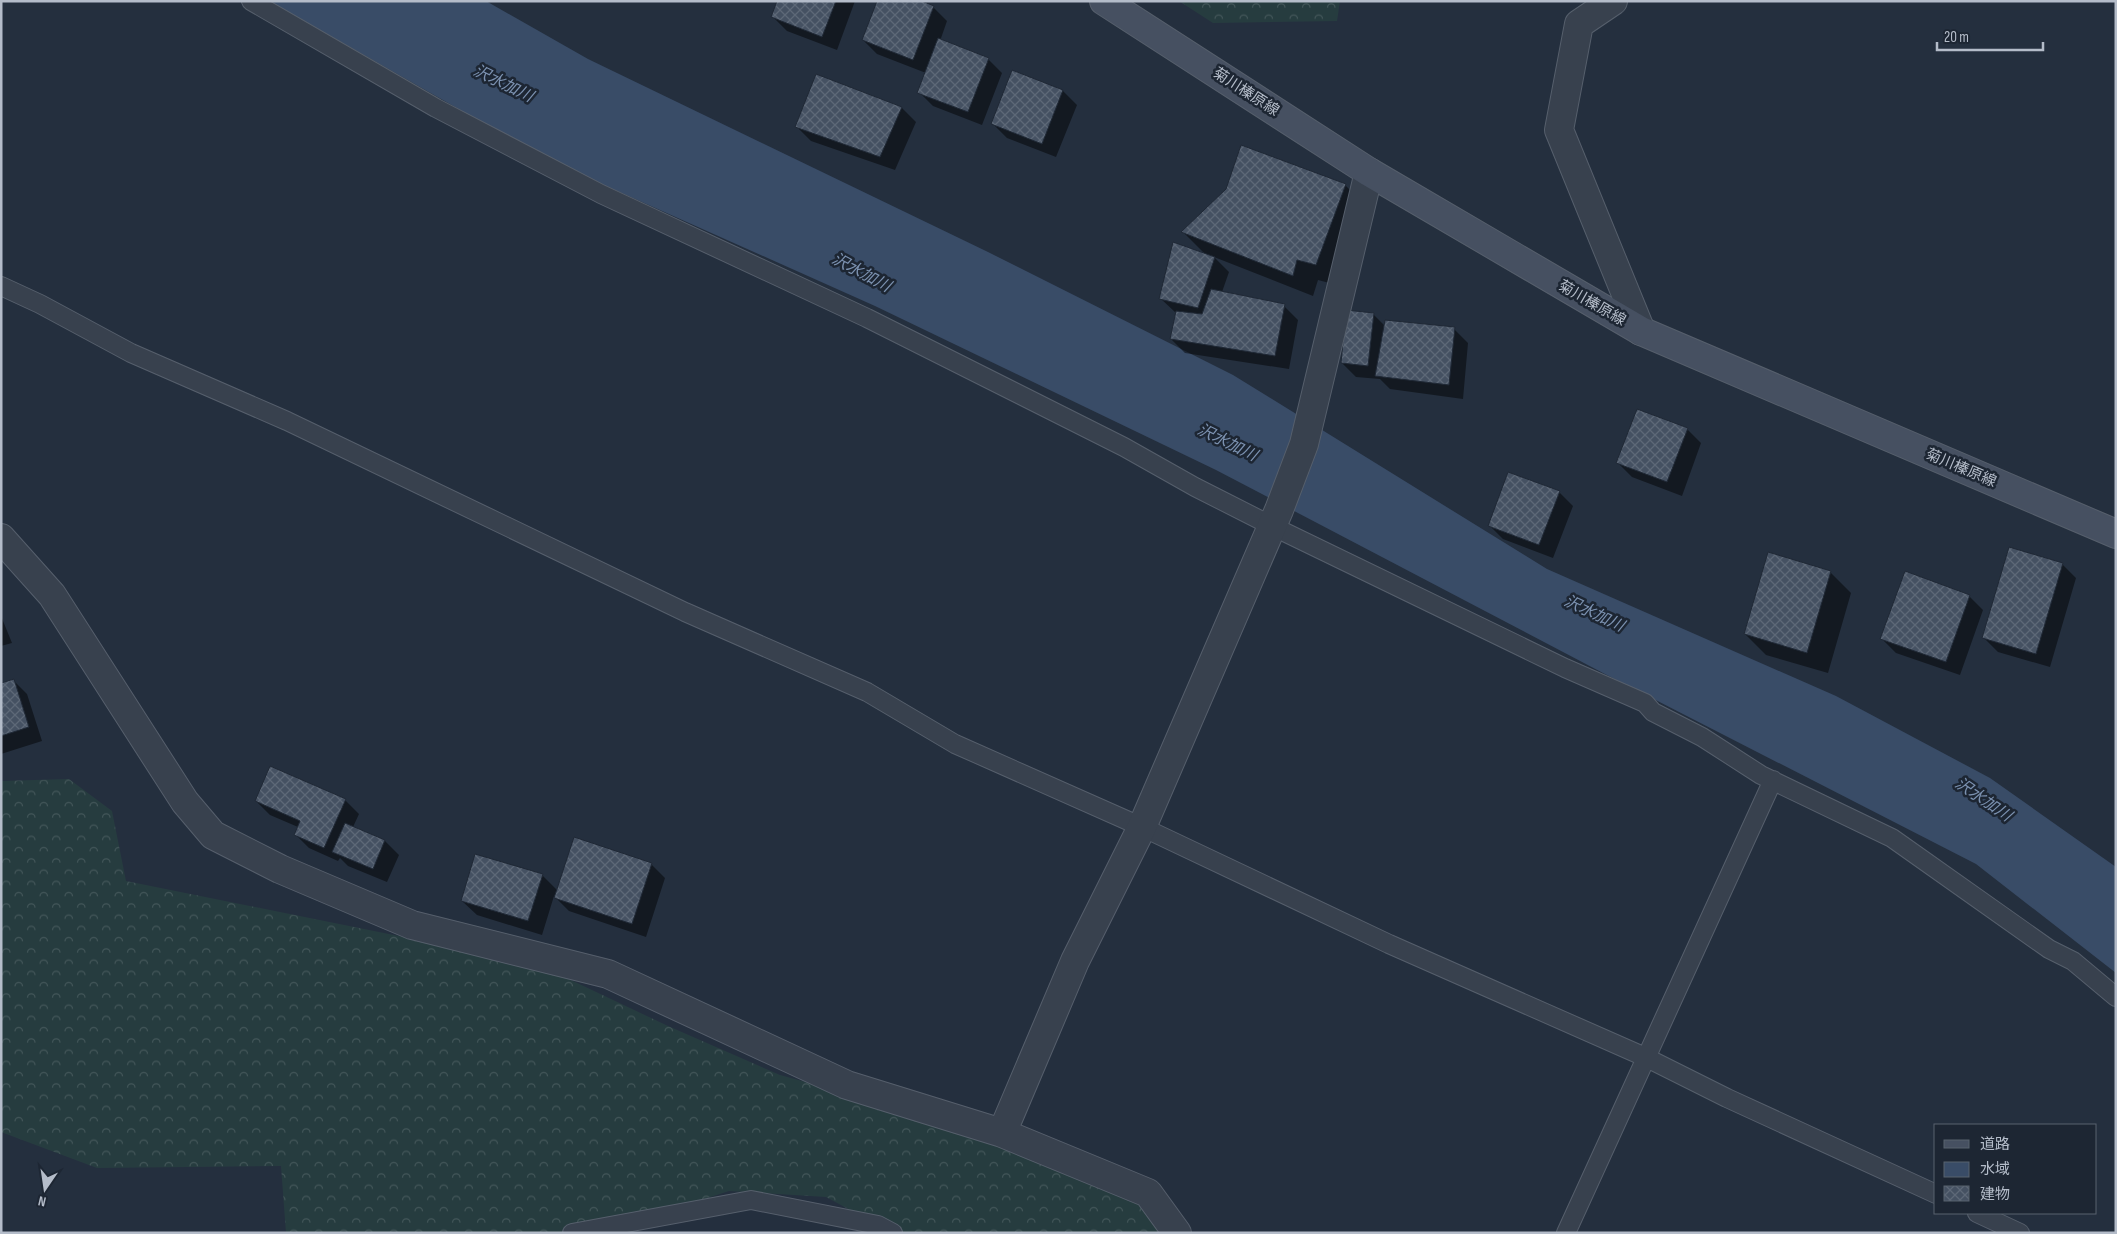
<svg xmlns="http://www.w3.org/2000/svg" width="2117" height="1234" font-family="'Sofia Sans Condensed','Noto Sans JP',sans-serif">
<defs>
<pattern id="forest-crowns" width="20" height="18" patternUnits="userSpaceOnUse" patternTransform="scale(1.25)"><rect width="20" height="18" fill="#263c3f"/><path d="M2 6a3 3 0 1 1 6 0M12 15a3 3 0 1 1 6 0" fill="none" stroke="#435659"/></pattern>
<pattern id="building-cross-hatch" width="8" height="8" patternUnits="userSpaceOnUse" patternTransform="scale(1.25)"><rect width="8" height="8" fill="#455162"/><path d="M0 0l8 8M0 8l8-8" fill="none" stroke="#5d6877"/></pattern>
</defs>
<rect width="100%" height="100%" fill="#242f3e"/>
<path fill="url(#forest-crowns)" d="M 1179,1 L 1340,1 L 1337,21 L 1213,23 Z
M 69,779 L 112,811 L 126,881 L 537,964 L 668,1026 L 780,1075 L 883,1103 L 1131,1187 L 1164,1233 L 893,1233 L 826,1197 L 729,1191 L 646,1218 L 568,1233 L 286,1233 L 281,1166 L 97,1168 L 1,1132 L 1,781 Z"/>
<path fill="#394c67" d="M 269,1 L 486,1 L 588,59 L 988,252 L 1233,375 L 1547,569 L 1836,696 L 1990,778 L 2116,867 L 2116,973 L 1976,864 L 1603,673 L 1216,470 L 875,306 L 550,161 Z"/>
<path fill="#0007" d="M 779,1 L 855,1 L 837,50 L 787,31 L 773,17 Z
M 933,7 L 947,21 L 940,41 L 988,59 L 1002,73 L 982,125 L 933,106 L 919,92 L 926,73 L 877,54 L 863,40 Z
M 816,76 L 902,108 L 916,122 L 895,170 L 811,141 L 797,127 Z
M 1063,91 L 1077,105 L 1056,157 L 1007,138 L 993,124 Z
M 1345,185 L 1366,206 L 1337,285 L 1318,280 L 1313,296 L 1214,257 L 1229,272 L 1222,292 L 1284,306 L 1298,320 L 1289,369 L 1185,353 L 1171,339 L 1176,313 L 1160,298 L 1205,254 L 1183,232 Z
M 1373,314 L 1385,326 L 1454,329 L 1468,343 L 1463,399 L 1390,389 L 1380,379 L 1356,377 L 1342,363 Z
M 1687,429 L 1701,443 L 1682,496 L 1632,477 L 1618,463 Z
M 1559,492 L 1573,506 L 1553,558 L 1503,539 L 1489,525 Z
M 2062,564 L 2076,578 L 2050,667 L 1998,652 L 1984,638 Z
M 1830,572 L 1851,593 L 1828,673 L 1766,655 L 1745,634 Z
M 1969,596 L 1983,610 L 1960,675 L 1896,653 L 1882,639 Z
M 1,616 L 12,643 L 1,646 Z
M 13,680 L 27,694 L 42,741 L 1,754 L 1,684 Z
M 345,800 L 359,814 L 353,827 L 385,841 L 399,855 L 387,882 L 348,866 L 340,858 L 338,861 L 309,848 L 295,834 L 298,827 L 270,815 L 256,801 Z
M 651,864 L 665,878 L 646,937 L 569,911 L 554,896 L 542,935 L 477,915 L 462,901 L 542,875 L 557,890 Z"/>
<path fill="url(#building-cross-hatch)" stroke="#1f2835" d="M 777,1 L 836,1 L 822,37 L 771,17 Z
M 877,1 L 922,1 L 934,6 L 913,60 L 862,40 Z
M 938,38 L 989,58 L 968,112 L 917,93 Z
M 1012,70 L 1063,90 L 1042,144 L 991,124 Z
M 816,74 L 902,107 L 880,157 L 795,127 Z
M 1241,145 L 1346,184 L 1316,265 L 1297,260 L 1293,276 L 1181,232 L 1226,189 Z
M 1173,242 L 1215,257 L 1198,308 L 1159,299 Z
M 1211,289 L 1285,304 L 1275,356 L 1170,339 L 1176,311 L 1202,314 Z
M 1346,310 L 1374,313 L 1368,366 L 1341,363 Z
M 1385,320 L 1455,327 L 1449,385 L 1375,376 Z
M 1637,409 L 1688,428 L 1667,482 L 1616,463 Z
M 1508,472 L 1560,491 L 1539,545 L 1488,526 Z
M 2009,547 L 2063,563 L 2036,654 L 1982,638 Z
M 1768,552 L 1831,571 L 1807,653 L 1744,634 Z
M 1905,571 L 1970,595 L 1946,662 L 1880,639 Z
M 14,679 L 29,727 L 1,736 L 1,683 Z
M 270,766 L 346,799 L 324,848 L 294,835 L 300,821 L 255,801 Z
M 345,823 L 385,840 L 373,869 L 332,852 Z
M 574,837 L 652,863 L 632,924 L 554,898 Z
M 475,854 L 543,874 L 528,921 L 461,901 Z"/>
<g fill="none" stroke-linecap="round" stroke-linejoin="round">
<defs>
<path id="service" d="M 251,1 L 436,108 L 601,194 L 867,318 L 1124,447 L 1195,487 L 1272,526 L 1565,668 L 1645,703 L 1653,712 L 1702,737 L 1761,775 L 1892,838 L 2049,949 L 2073,961 L 2116,997
M 1,286 L 40,304 L 131,353 L 287,421 L 685,612 L 867,692 L 955,744 L 1142,827 L 1389,944 L 1645,1057 L 1727,1098 L 1936,1194
M 1977,1213 L 2020,1233
M 572,1233 L 751,1200 L 878,1225 L 893,1233
M 1566,1233 L 1773,780"/>
<path id="minor" d="M 1613,1 L 1579,24 L 1559,130 L 1641,331
M 1,538 L 52,595 L 185,802 L 213,835 L 280,869 L 412,925 L 608,974 L 847,1085 L 1002,1133 L 1148,1193 L 1177,1233
M 1002,1133 L 1075,961 L 1142,827 L 1279,510 L 1304,444 L 1369,172"/>
<path id="secondary" d="M 1104,1 L 1369,172 L 1641,331 L 2116,534"/>
</defs>
<use href="#service" stroke="#565f6c" stroke-width="20"/>
<use href="#minor" stroke="#565f6c" stroke-width="30"/>
<use href="#secondary" stroke="#565f6c" stroke-width="30"/>
<use href="#service" stroke="#38414e" stroke-width="18"/>
<use href="#minor" stroke="#38414e" stroke-width="28"/>
<use href="#secondary" stroke="#465061" stroke-width="28"/>
</g>
<g text-anchor="middle" dominant-baseline="central" stroke-width="5" stroke-linejoin="round" paint-order="stroke">
<g font-size="15" fill="#b4bcc9" stroke="#1d2633">
<text transform="translate(1246 92) rotate(33)">菊川榛原線</text>
<text transform="translate(1592 303) rotate(30)">菊川榛原線</text>
<text transform="translate(1961 468) rotate(23)">菊川榛原線</text>
</g>
<g font-size="16" font-style="italic" fill="#7c92b1" stroke="#1d2633">
<text transform="translate(503 84) rotate(26)">沢水加川</text>
<text transform="translate(861 273) rotate(28)">沢水加川</text>
<text transform="translate(1227 443) rotate(26)">沢水加川</text>
<text transform="translate(1594 614) rotate(25)">沢水加川</text>
<text transform="translate(1983 800) rotate(34)">沢水加川</text>
</g>
</g>
<rect width="2117" height="1234" fill="none" stroke="#b4bcc9" stroke-width="5"/>
<rect x="1934" y="1124" width="162" height="90" fill="#1d2633" stroke="#59626f"/>
<rect x="1944" y="1140" width="25" height="8" fill="#465061" stroke="#59626f"/>
<text x="1980" y="1149" font-size="15" fill="#b4bcc9">道路</text>
<rect x="1944" y="1162" width="25" height="15" fill="#394c67" stroke="#59626f"/>
<text x="1980" y="1174" font-size="15" fill="#b4bcc9">水域</text>
<rect x="1944" y="1186" width="25" height="15" fill="url(#building-cross-hatch)" stroke="#59626f"/>
<text x="1980" y="1199" font-size="15" fill="#b4bcc9">建物</text>
<g transform="translate(45 1189) rotate(193)" stroke="#1d2633" stroke-width="4" paint-order="stroke">
<path d="M0-4L9 19L0 12L-9 19Z" fill="#b4bcc9"/>
<text y="-8" font-size="14" font-weight="bold" text-anchor="middle" fill="#b4bcc9">N</text>
</g>
<path d="M1937 42v8h106v-8" fill="none" stroke="#b4bcc9" stroke-width="2.5"/>
<text x="1944" y="42" font-size="15" fill="#b4bcc9" stroke="#1d2633" stroke-width="4" paint-order="stroke">20 m</text>
</svg>
